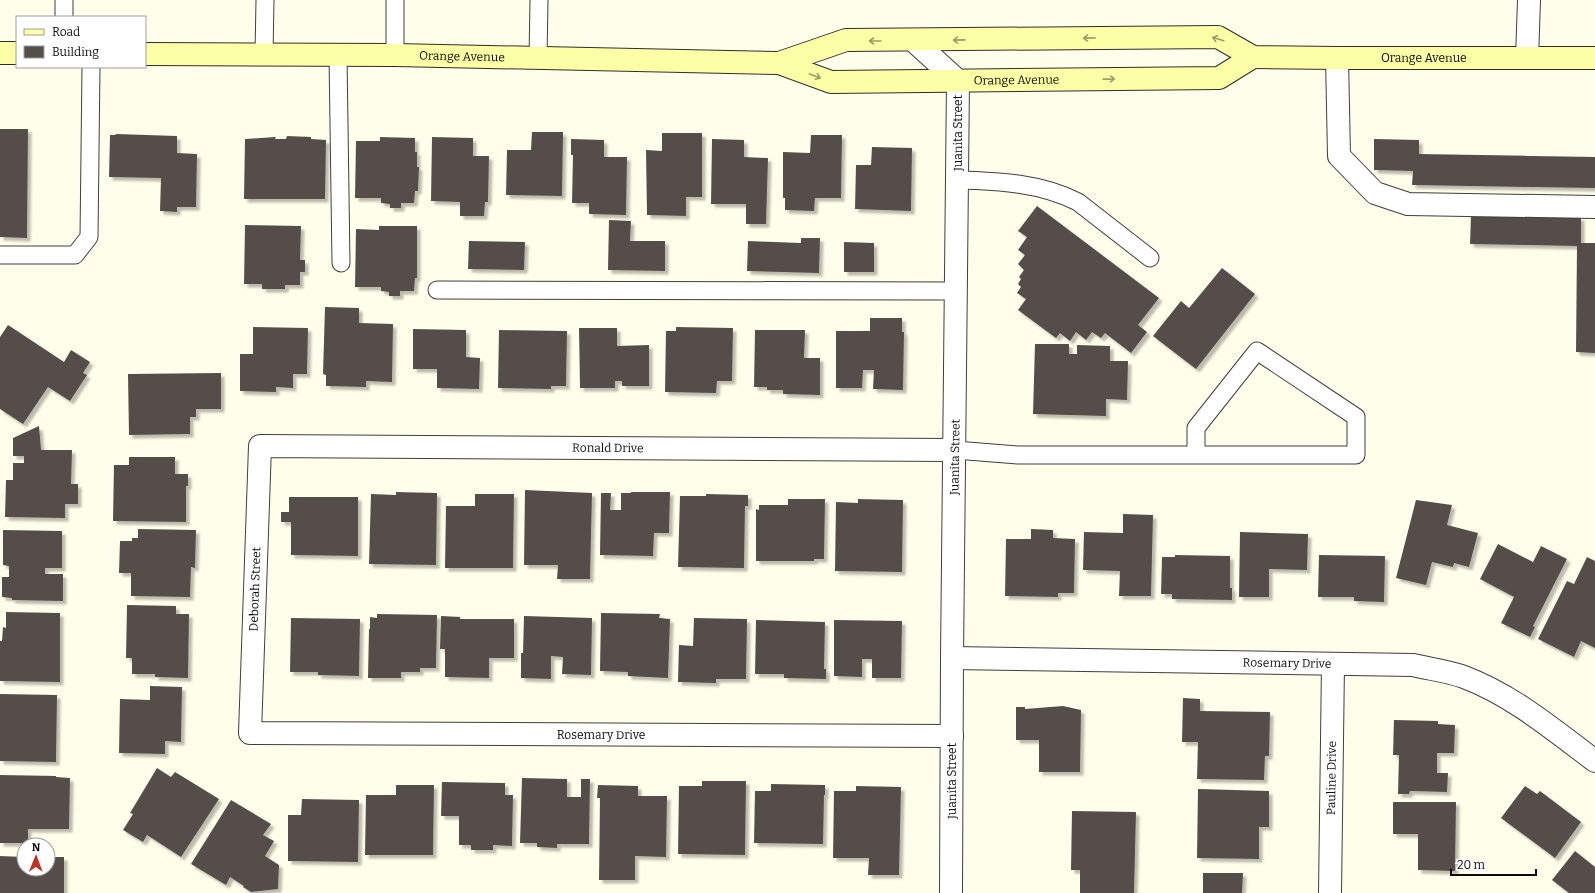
<svg xmlns="http://www.w3.org/2000/svg" width="1595" height="893" font-family="Bitter,serif">
<defs>
<filter id="shadow"><feDropShadow dx="3.5" dy="3.5" stdDeviation="1" flood-color="#0004"/></filter>
</defs>
<rect width="100%" height="100%" fill="#fffeea"/>
<path fill="#544e48" filter="url(#shadow)" d="M 0,129 L 28,129 L 27,238 L 0,237 Z
M 532,132 L 563,132 L 562,196 L 506,195 L 507,150 L 531,150 Z
M 662,133 L 702,133 L 702,197 L 686,197 L 686,216 L 647,215 L 646,150 L 662,151 Z
M 116,134 L 177,136 L 177,153 L 197,154 L 196,207 L 177,207 L 177,212 L 160,211 L 161,178 L 109,177 L 110,135 L 115,135 Z
M 811,135 L 842,135 L 841,198 L 815,198 L 814,211 L 785,210 L 785,198 L 783,198 L 783,152 L 810,153 Z
M 287,136 L 311,137 L 311,139 L 326,140 L 325,199 L 244,199 L 245,139 L 276,137 L 275,139 L 286,139 Z
M 380,137 L 415,138 L 415,152 L 417,152 L 417,167 L 419,167 L 418,191 L 415,191 L 414,203 L 401,203 L 401,208 L 390,208 L 390,204 L 381,203 L 381,198 L 355,198 L 356,141 L 380,141 Z
M 432,137 L 473,138 L 473,156 L 489,156 L 488,202 L 485,202 L 484,216 L 460,216 L 460,202 L 431,201 Z
M 571,139 L 604,140 L 604,157 L 627,157 L 626,215 L 589,214 L 589,203 L 572,203 L 573,155 L 571,155 Z
M 712,139 L 744,140 L 744,157 L 768,158 L 766,224 L 746,224 L 746,204 L 711,204 Z
M 1374,139 L 1419,140 L 1419,154 L 1595,157 L 1595,188 L 1412,185 L 1413,171 L 1374,170 Z
M 872,147 L 912,148 L 911,211 L 855,209 L 856,165 L 871,165 Z
M 1037,206 L 1159,298 L 1138,325 L 1147,332 L 1131,353 L 1105,333 L 1101,338 L 1092,332 L 1086,340 L 1076,332 L 1070,341 L 1060,333 L 1056,338 L 1018,310 L 1026,299 L 1017,293 L 1021,287 L 1018,284 L 1021,279 L 1019,277 L 1024,270 L 1018,264 L 1025,255 L 1018,250 L 1027,237 L 1018,231 Z
M 1471,215 L 1581,217 L 1581,243 L 1595,243 L 1595,353 L 1576,352 L 1577,246 L 1470,244 Z
M 609,220 L 631,221 L 630,241 L 665,241 L 665,271 L 608,270 Z
M 245,225 L 301,226 L 300,260 L 305,260 L 305,272 L 300,272 L 300,285 L 285,285 L 285,289 L 262,289 L 262,284 L 244,284 Z
M 379,226 L 417,226 L 417,278 L 415,278 L 414,291 L 400,291 L 400,296 L 389,296 L 389,292 L 381,291 L 381,287 L 355,287 L 356,229 L 379,230 Z
M 801,238 L 820,238 L 819,273 L 747,271 L 748,241 L 801,243 Z
M 469,241 L 525,242 L 524,270 L 468,269 Z
M 844,242 L 874,243 L 874,272 L 844,272 Z
M 1222,268 L 1255,294 L 1196,369 L 1153,336 L 1181,301 L 1189,308 Z
M 325,307 L 359,308 L 359,323 L 393,324 L 392,382 L 366,381 L 366,387 L 326,386 L 326,375 L 323,374 Z
M 870,318 L 902,318 L 902,332 L 904,332 L 903,390 L 873,389 L 874,370 L 863,370 L 862,388 L 836,388 L 836,331 L 870,331 Z
M 8,325 L 64,362 L 71,350 L 90,362 L 83,373 L 87,375 L 70,401 L 48,387 L 23,424 L 0,409 L 0,337 Z
M 253,327 L 308,328 L 307,374 L 293,374 L 293,388 L 276,387 L 276,392 L 240,391 L 240,354 L 253,354 Z
M 676,327 L 733,328 L 732,381 L 717,381 L 716,393 L 665,392 L 666,331 L 676,331 Z
M 579,328 L 617,328 L 617,346 L 649,345 L 649,386 L 622,386 L 622,381 L 615,381 L 615,388 L 580,388 Z
M 413,329 L 466,330 L 466,357 L 480,358 L 479,389 L 437,388 L 437,369 L 413,369 Z
M 499,330 L 567,331 L 566,386 L 551,386 L 551,389 L 498,388 Z
M 755,330 L 805,330 L 804,358 L 820,358 L 820,395 L 783,394 L 783,390 L 767,390 L 767,387 L 754,387 Z
M 1035,344 L 1069,344 L 1069,354 L 1077,354 L 1077,345 L 1110,346 L 1110,361 L 1128,361 L 1127,400 L 1106,399 L 1106,416 L 1033,414 Z
M 221,373 L 221,409 L 196,409 L 196,417 L 190,417 L 190,434 L 129,435 L 128,374 Z
M 39,426 L 41,450 L 72,450 L 71,484 L 78,484 L 78,504 L 65,504 L 65,518 L 5,517 L 6,480 L 13,480 L 13,463 L 24,463 L 24,456 L 13,456 L 13,438 Z
M 129,457 L 175,457 L 175,474 L 188,474 L 188,486 L 186,486 L 186,522 L 113,521 L 114,465 L 129,465 Z
M 525,490 L 592,493 L 590,579 L 557,579 L 558,565 L 524,565 Z
M 396,492 L 437,493 L 436,565 L 369,564 L 371,494 L 396,495 Z
M 631,492 L 670,492 L 669,533 L 654,533 L 653,556 L 600,555 L 601,493 L 611,493 L 610,510 L 621,510 L 621,493 L 631,493 Z
M 475,494 L 514,494 L 513,568 L 445,568 L 446,506 L 475,506 Z
M 706,494 L 748,495 L 748,506 L 745,506 L 744,568 L 678,567 L 680,496 L 706,496 Z
M 289,497 L 358,497 L 358,556 L 291,555 L 291,522 L 281,522 L 281,512 L 289,512 Z
M 788,499 L 825,499 L 824,559 L 814,559 L 814,561 L 756,561 L 756,509 L 759,510 L 759,505 L 788,505 Z
M 858,499 L 903,500 L 902,572 L 835,571 L 836,502 L 858,503 Z
M 1416,500 L 1452,505 L 1447,525 L 1478,533 L 1469,567 L 1454,563 L 1453,567 L 1432,562 L 1426,585 L 1396,578 Z
M 1123,514 L 1153,515 L 1151,596 L 1119,596 L 1120,571 L 1083,570 L 1084,532 L 1123,533 Z
M 138,529 L 196,530 L 195,568 L 191,567 L 190,597 L 131,596 L 131,573 L 119,573 L 120,541 L 132,541 L 132,538 L 138,538 Z
M 1031,529 L 1053,530 L 1053,538 L 1075,539 L 1074,593 L 1058,593 L 1058,597 L 1005,596 L 1006,539 L 1031,539 Z
M 3,530 L 62,531 L 62,568 L 45,568 L 45,574 L 63,574 L 63,601 L 12,600 L 12,598 L 2,597 L 2,577 L 9,577 L 9,566 L 3,565 Z
M 1240,532 L 1308,534 L 1307,570 L 1269,569 L 1269,597 L 1239,597 Z
M 1498,544 L 1533,562 L 1541,546 L 1567,559 L 1533,626 L 1535,627 L 1530,637 L 1501,623 L 1514,597 L 1480,579 Z
M 1175,555 L 1230,556 L 1230,588 L 1232,588 L 1232,600 L 1172,599 L 1172,594 L 1161,594 L 1162,557 L 1175,557 Z
M 1319,555 L 1385,556 L 1384,602 L 1354,601 L 1354,597 L 1318,597 Z
M 1587,557 L 1595,561 L 1595,648 L 1581,641 L 1574,657 L 1538,639 L 1567,581 L 1574,584 Z
M 127,605 L 176,606 L 176,614 L 189,614 L 188,678 L 155,677 L 155,674 L 132,674 L 132,658 L 126,658 Z
M 6,612 L 60,613 L 60,682 L 0,681 L 0,641 L 2,641 L 3,627 L 6,628 Z
M 601,613 L 660,614 L 659,618 L 670,619 L 668,678 L 628,676 L 628,672 L 600,671 Z
M 377,614 L 437,615 L 436,668 L 420,668 L 420,672 L 401,672 L 401,678 L 368,678 L 369,629 L 370,629 L 370,617 L 377,618 Z
M 441,616 L 460,617 L 460,619 L 514,619 L 514,658 L 489,658 L 489,678 L 445,677 L 445,649 L 440,649 Z
M 524,616 L 592,618 L 591,675 L 562,674 L 563,657 L 551,656 L 551,679 L 521,678 L 521,653 L 523,653 Z
M 291,618 L 360,619 L 359,676 L 318,675 L 318,672 L 290,672 Z
M 694,618 L 747,619 L 746,679 L 716,679 L 716,683 L 678,682 L 679,645 L 693,646 Z
M 756,620 L 825,622 L 824,669 L 826,669 L 826,679 L 784,678 L 784,674 L 755,674 Z
M 834,620 L 902,621 L 901,678 L 872,678 L 872,659 L 862,659 L 862,677 L 834,676 Z
M 150,686 L 182,687 L 181,742 L 165,741 L 165,754 L 119,753 L 120,699 L 150,700 Z
M 0,694 L 57,695 L 56,762 L 0,761 Z
M 1183,698 L 1200,699 L 1200,711 L 1270,712 L 1269,756 L 1265,756 L 1264,780 L 1197,779 L 1198,742 L 1182,742 Z
M 1063,706 L 1081,710 L 1080,772 L 1039,772 L 1039,740 L 1016,740 L 1016,707 L 1025,707 L 1025,709 Z
M 1394,720 L 1438,721 L 1438,724 L 1455,725 L 1454,753 L 1437,753 L 1437,773 L 1448,773 L 1447,792 L 1410,791 L 1409,794 L 1398,794 L 1399,755 L 1393,755 Z
M 157,768 L 171,777 L 175,772 L 219,799 L 181,857 L 147,835 L 143,842 L 123,830 L 133,814 L 130,813 Z
M 0,775 L 56,776 L 56,777 L 70,778 L 69,829 L 28,829 L 28,843 L 0,843 Z
M 522,778 L 567,779 L 567,797 L 581,797 L 581,779 L 590,779 L 589,844 L 557,844 L 557,848 L 537,847 L 537,843 L 520,843 Z
M 702,781 L 746,781 L 745,855 L 678,854 L 679,786 L 702,786 Z
M 442,782 L 505,783 L 505,795 L 513,795 L 512,846 L 493,845 L 493,850 L 471,850 L 471,845 L 459,845 L 459,816 L 441,816 Z
M 771,784 L 825,785 L 825,795 L 824,795 L 823,844 L 754,843 L 755,791 L 771,791 Z
M 396,785 L 434,785 L 433,855 L 365,855 L 366,795 L 396,795 Z
M 598,785 L 638,786 L 638,796 L 667,796 L 666,857 L 635,856 L 635,880 L 599,880 L 600,798 L 597,798 Z
M 856,786 L 901,787 L 899,875 L 868,875 L 869,858 L 833,858 L 834,791 L 856,791 Z
M 1525,786 L 1537,794 L 1540,791 L 1581,822 L 1555,858 L 1501,818 Z
M 1198,789 L 1269,791 L 1269,827 L 1259,827 L 1259,859 L 1197,858 Z
M 302,799 L 359,800 L 358,862 L 288,861 L 288,815 L 301,815 Z
M 231,800 L 271,824 L 263,835 L 274,841 L 265,856 L 279,865 L 278,889 L 251,892 L 243,887 L 244,886 L 230,877 L 226,885 L 191,864 Z
M 1393,802 L 1456,802 L 1455,871 L 1418,870 L 1418,834 L 1393,834 Z
M 1072,811 L 1136,812 L 1134,893 L 1080,893 L 1080,870 L 1071,870 Z
M 1575,851 L 1595,867 L 1595,893 L 1569,893 L 1552,880 Z
M 0,856 L 24,857 L 24,869 L 48,869 L 48,857 L 64,857 L 64,893 L 0,893 Z
M 1203,873 L 1243,873 L 1242,893 L 1203,893 Z"/>
<g fill="none" stroke-linecap="round" stroke-linejoin="round">
<defs>
<path id="lane" d="M 64,0 L 64,17
M 264,54 L 265,0
M 338,55 L 341,263
M 395,55 L 395,0
M 538,58 L 539,0
M 957,180 C 999,181 1041,183 1078,202 L 1150,258
M 0,255 L 75,255 L 89,237 L 91,67
M 437,290 L 957,291
M 955,450 L 1018,455 L 1356,455 L 1356,417 L 1257,351 L 1196,428 L 1196,455"/>
<g id="street">
<path d="M 914,41 L 958,81 L 952,658 L 951,893"/>
<path d="M 1337,58 L 1339,156 L 1375,193 L 1408,204 L 1595,207"/>
<path d="M 1527,58 L 1529,0"/>
<path id="s1" d="M 952,658 L 1413,665 C 1429,669 1448,671 1464,677 C 1512,695 1554,730 1595,761"/>
<path id="s2" d="M 952,736 L 250,733 L 260,446 L 955,450"/>
<path id="s3" d="M 1330,893 L 1333,664"/>
</g>
<g id="secondary">
<path d="M 0,53 L 17,53"/>
<path id="s4" d="M 145,54 L 395,55 L 779,63 L 831,82 L 1219,78 L 1253,57"/>
<path id="s5" d="M 779,63 L 846,40 L 1218,37 L 1253,57 L 1337,58 L 1595,58"/>
</g>
</defs>
<use href="#lane" stroke="#3f3f3f" stroke-width="19"/>
<use href="#street" stroke="#3f3f3f" stroke-width="24"/>
<use href="#secondary" stroke="#2e2e2e" stroke-width="24"/>
<use href="#lane" stroke="#fff" stroke-width="17"/>
<use href="#street" stroke="#fff" stroke-width="22"/>
<use href="#secondary" stroke="#fcffa5" stroke-width="22"/>
</g>
<defs><path id="oneway-shaft" d="M-6 0H5M1.5-3L5.5 0L1.5 3" fill="none" stroke-width="1.6" stroke-linecap="round" stroke-linejoin="round"/></defs>
<g stroke="#9c9e68">
<use href="#oneway-shaft" transform="translate(1089 38) rotate(179)"/>
<use href="#oneway-shaft" transform="translate(1218 39) rotate(-163)"/>
<use href="#oneway-shaft" transform="translate(959 40) rotate(179)"/>
<use href="#oneway-shaft" transform="translate(875 41) rotate(-180)"/>
<use href="#oneway-shaft" transform="translate(815 76) rotate(20)"/>
<use href="#oneway-shaft" transform="translate(1109 79) rotate(-1)"/>
</g>
<g text-anchor="middle" dominant-baseline="central" stroke-width="4" stroke-linejoin="round" paint-order="stroke">
<g font-size="12" fill="#0c0c0c" stroke="#fff">
<text stroke="none"><textPath href="#s4" startOffset="317">Orange Avenue</textPath></text>
<text stroke="none"><textPath href="#s5" startOffset="654">Orange Avenue</textPath></text>
<text stroke="none"><textPath href="#s4" startOffset="875">Orange Avenue</textPath></text>
<text transform="translate(958 133) rotate(-90)">Juanita Street</text>
<text stroke="none"><textPath href="#s2" startOffset="1337">Ronald Drive</textPath></text>
<text transform="translate(955 457) rotate(-89)">Juanita Street</text>
<text stroke="none"><textPath href="#s2" startOffset="846">Deborah Street</textPath></text>
<text stroke="none"><textPath href="#s1" startOffset="335">Rosemary Drive</textPath></text>
<text x="601" y="735">Rosemary Drive</text>
<text stroke="none"><textPath href="#s3" startOffset="115">Pauline Drive</textPath></text>
<text transform="translate(952 781) rotate(-90)">Juanita Street</text>
</g>
</g>
<rect x="16" y="16" width="130" height="52" fill="#ffffff" stroke="#9e9e9e"/>
<rect x="24" y="29" width="20" height="6" fill="#fcffa5" stroke="#9e9e9e"/>
<text x="52" y="36" font-size="12" fill="#0c0c0c">Road</text>
<rect x="24" y="46" width="20" height="12" fill="#544e48" stroke="#9e9e9e"/>
<text x="52" y="56" font-size="12" fill="#0c0c0c">Building</text>
<g transform="translate(36 857) rotate(1)"><circle r="19" fill="#ffffff" stroke="#9e9e9e"/>
<path d="M0-3L7 15L0 10L-7 15Z" fill="#bb3324"/>
<text y="-6" font-size="11" font-weight="bold" text-anchor="middle" fill="#0c0c0c">N</text>
</g>
<path d="M1451 869v6h85v-6" fill="none" stroke="#0c0c0c" stroke-width="2"/>
<text x="1457" y="869" font-size="12" fill="#0c0c0c" stroke="#ffffff" stroke-width="3" paint-order="stroke">20 m</text>
</svg>
